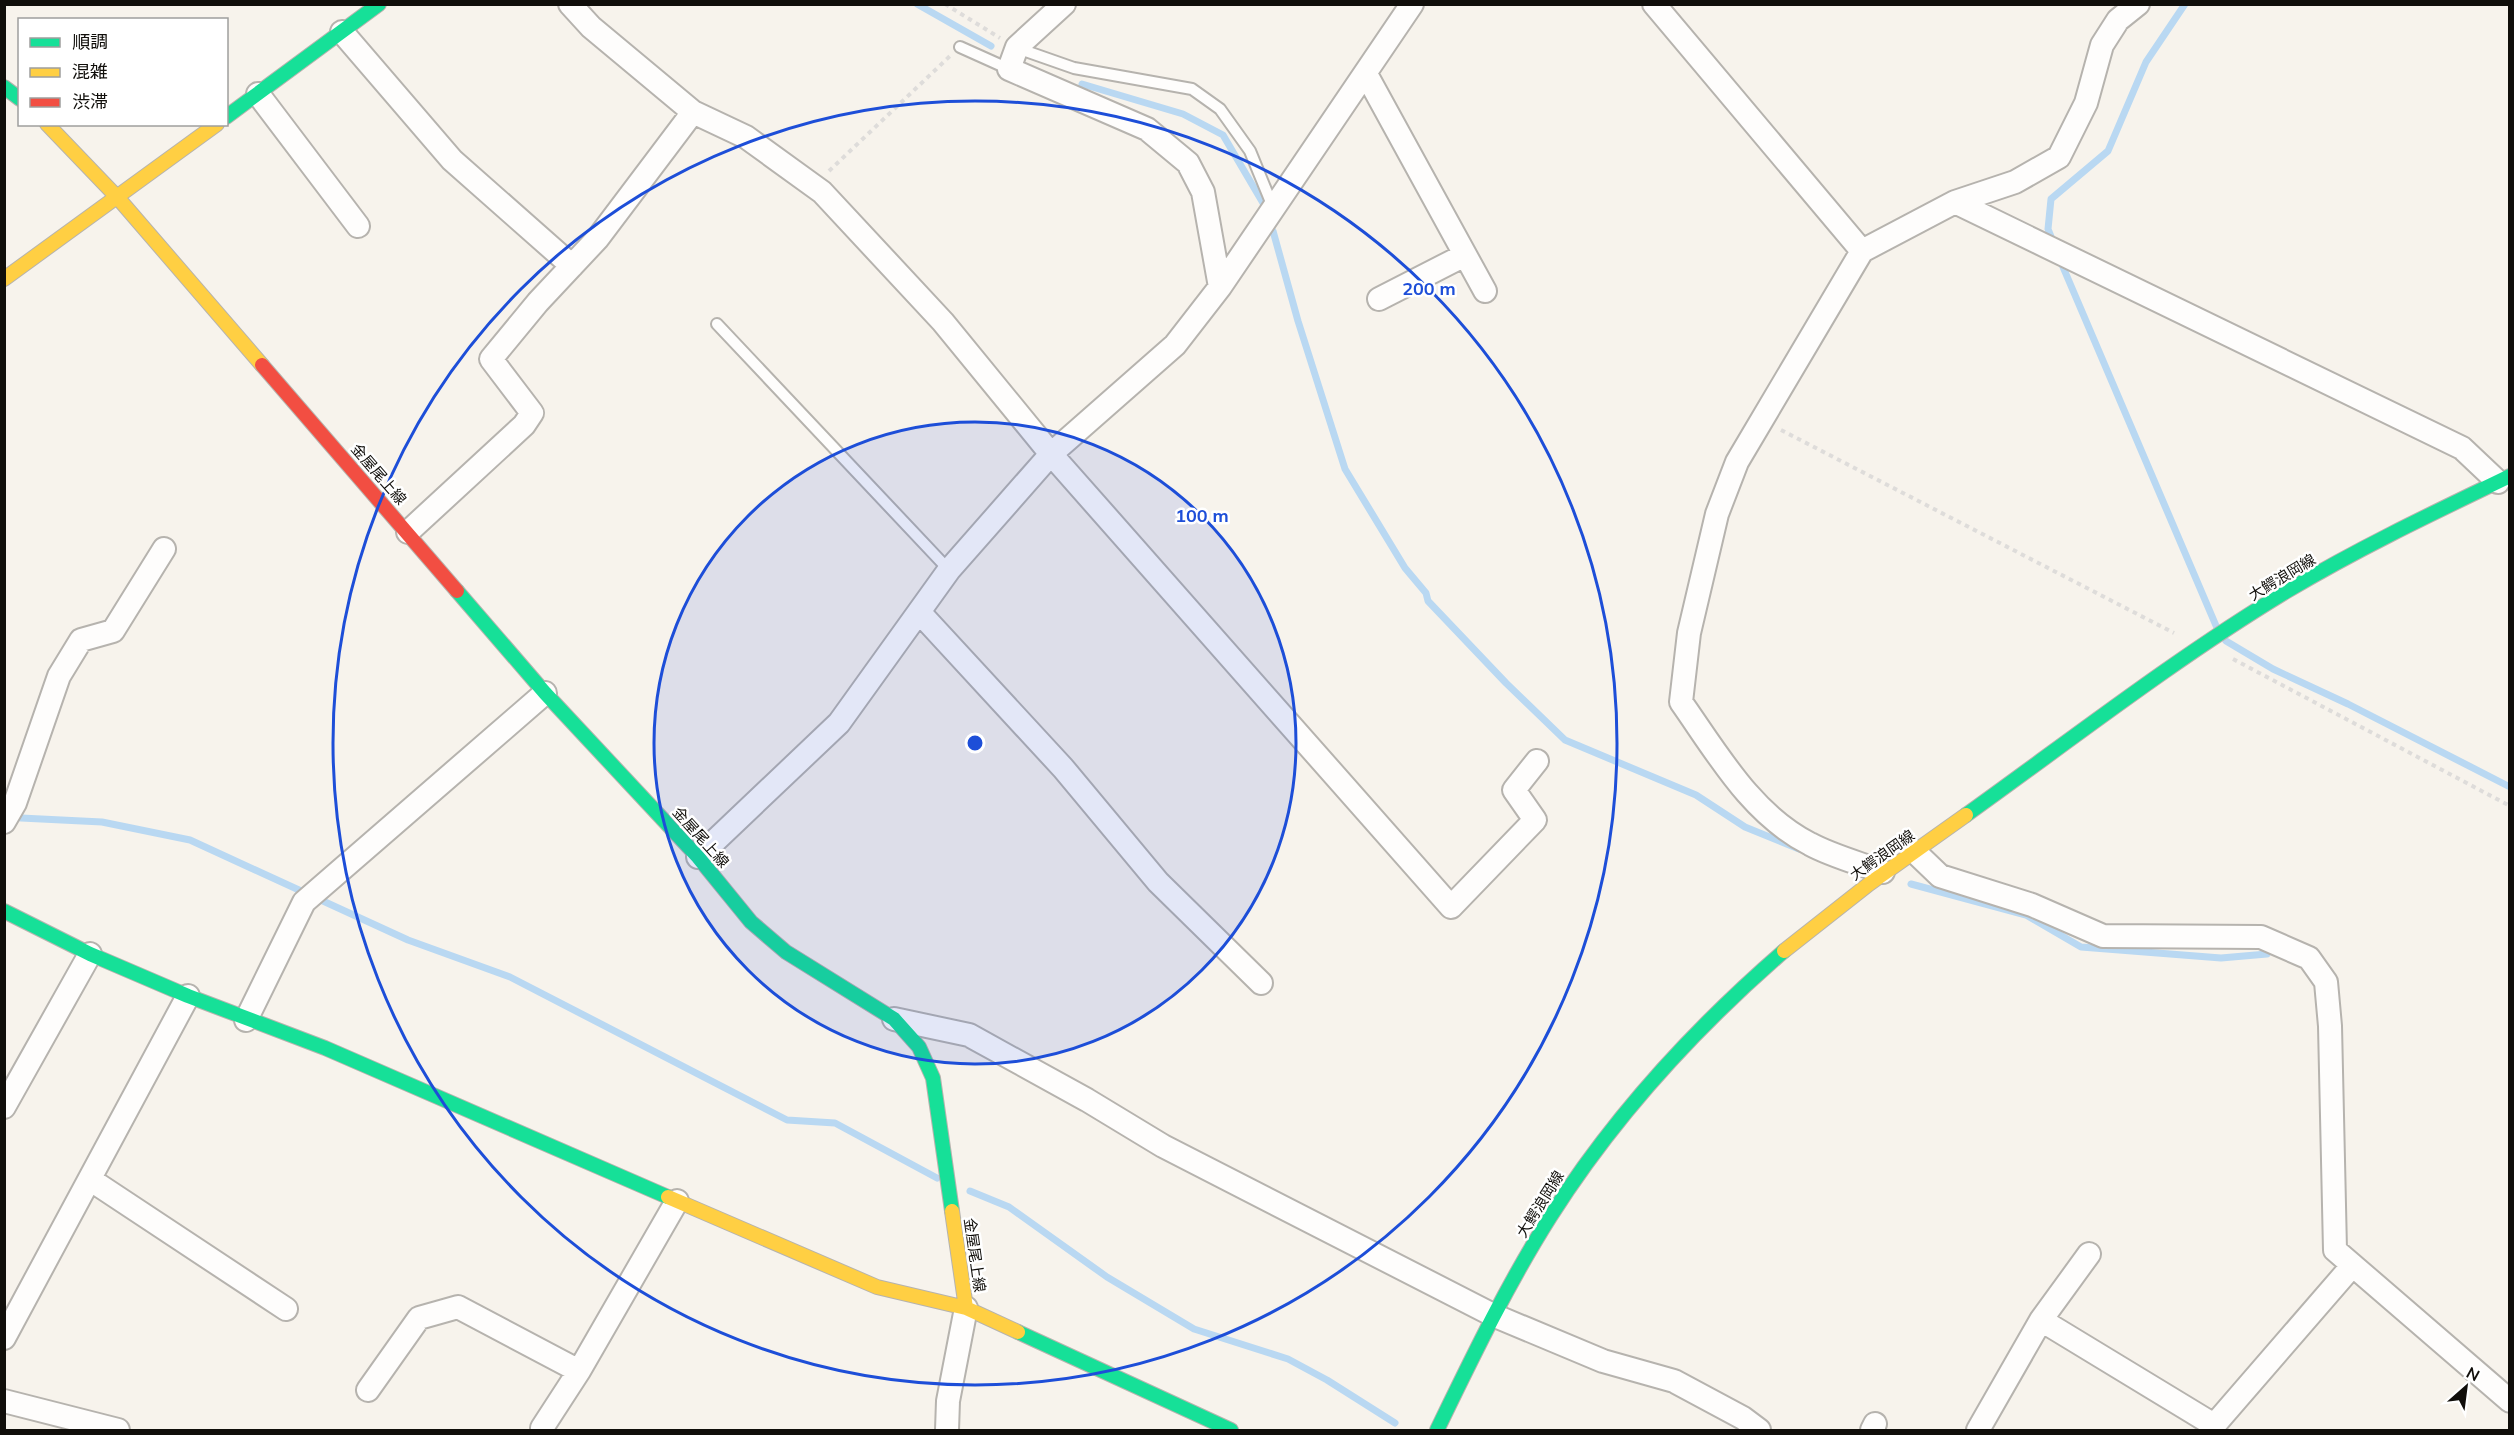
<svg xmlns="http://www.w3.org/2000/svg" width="2514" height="1435" font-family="Mulish,'Noto Sans JP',sans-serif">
<rect width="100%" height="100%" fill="#f7f3ec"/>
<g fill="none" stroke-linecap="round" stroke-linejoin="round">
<path stroke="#b9d8f2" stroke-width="7" d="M 917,4 L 991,46
M 1082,84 L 1183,114 L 1223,135 L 1263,203
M 1273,231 L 1298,321 L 1345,469 L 1405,568 L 1426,593 L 1428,601 L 1506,683 L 1565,740 L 1696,795 L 1745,827 L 1799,849
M 2054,244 L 2048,229 L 2051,199 L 2108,151 L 2146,62 L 2185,4
M 2060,260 L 2217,628
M 2226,641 L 2273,669 L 2348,704 L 2510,787
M 21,818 L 102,822 L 190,840 L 408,940 L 510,977 L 787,1120 L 835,1123 L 937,1178
M 1911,884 L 2026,915 L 2081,947 L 2221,958 L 2267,954
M 970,1191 L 1009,1207 L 1107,1277 L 1194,1329 L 1288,1359 L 1327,1380 L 1395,1423"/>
<defs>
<path id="lane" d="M 960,47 L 1009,69
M 1017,48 L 1074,68 L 1192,89 L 1220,109 L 1250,151 L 1273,207
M 717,324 L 949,570"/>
<path id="street" d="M 570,4 L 591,27 L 693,112 L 746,137 L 822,192 L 943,322 L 1051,454 L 1451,907 L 1535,820 L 1514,790 L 1537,761
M 1064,4 L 1017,47 L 1009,69 L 1147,129 L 1188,163 L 1203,192 L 1220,287
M 1654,4 L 1862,251
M 342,32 L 452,160 L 572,266
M 1366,74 L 1485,291
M 258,94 L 358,226
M 1955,202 L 2015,182 L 2059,157 L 2086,103 L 2102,45 L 2118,20 L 2138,4
M 1379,299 L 1465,255
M 408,532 L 524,425 L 532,413 L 491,359 L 538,302 L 598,238 L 693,112
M 920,613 L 1063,768 L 1158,882 L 1261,983
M 4,822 L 15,803 L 59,676 L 81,640 L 113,631 L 164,549
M 1915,852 L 1940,876 L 2032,905 L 2103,936 L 2261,937 L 2309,958 L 2326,982 L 2330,1026 L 2335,1250 L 2510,1401
M 698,857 L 839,723 L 949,570 L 1051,454 L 1175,345 L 1220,287 L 1412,4
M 1883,872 C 1859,863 1832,856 1810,844 C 1751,814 1717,753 1681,702 L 1689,633 L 1717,514 L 1737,462 L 1862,251 L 1955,202 L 2462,448 L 2498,482
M 894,1019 L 969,1035 L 1087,1100 L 1163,1146 L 1493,1315 L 1603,1361 L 1674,1381 L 1743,1418 L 1759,1430
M 246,1020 L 304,902 L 545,693
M 4,1107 L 90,954
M 91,1180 L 286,1309
M 2041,1320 L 2214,1425
M 4,1338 L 188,996
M 368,1390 L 419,1318 L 458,1307 L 579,1371
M 4,1401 L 118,1430
M 542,1428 L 579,1371 L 677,1201
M 947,1430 L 948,1401 L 966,1308
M 1872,1430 L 1875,1424
M 1978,1430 L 2041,1320 L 2089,1254
M 2210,1430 L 2352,1266"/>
<path id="fast" d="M 4,87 L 20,99
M 226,117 L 379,4
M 457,591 L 545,693 L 698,857 L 751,922 L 786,952 L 894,1019 L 919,1047 L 933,1078 L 952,1211
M 1966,815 C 2072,739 2176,658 2287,591 C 2359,548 2435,512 2510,476
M 4,911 L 90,954 L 188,996 L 325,1048 L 668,1197
M 1018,1332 L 1231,1430
M 1437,1430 C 1472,1358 1507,1285 1550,1217 C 1614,1116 1694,1029 1784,951"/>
<path id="slow" d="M 47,124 L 118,198 L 262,365
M 4,279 L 217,124
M 1784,951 L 1869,884 L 1966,815
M 668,1197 L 877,1287 L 966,1308 L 1018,1332
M 952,1211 L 966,1308"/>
<path id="jam" d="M 262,365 L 457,591"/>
</defs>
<use href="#lane" stroke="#b6b3ae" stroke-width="14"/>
<use href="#street" stroke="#b6b3ae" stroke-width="26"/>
<use href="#fast" stroke="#b6b3ae" stroke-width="16"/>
<use href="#slow" stroke="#b6b3ae" stroke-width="16"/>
<use href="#jam" stroke="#b6b3ae" stroke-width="16"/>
<path stroke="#dedcda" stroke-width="4" stroke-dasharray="4.5 4.5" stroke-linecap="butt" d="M 945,4 L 1000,38
M 829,171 L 950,56
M 1781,430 L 2174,633
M 2233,659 L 2510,806"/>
<use href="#lane" stroke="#fefdfc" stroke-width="10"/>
<use href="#street" stroke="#fefdfc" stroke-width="22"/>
<use href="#fast" stroke="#16e098" stroke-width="14"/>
<use href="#slow" stroke="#ffcf43" stroke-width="14"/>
<use href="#jam" stroke="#f24e42" stroke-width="14"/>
</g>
<circle cx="975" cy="743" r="321" fill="#1d4ed8" fill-opacity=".12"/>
<g fill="none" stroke="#1d4ed8" stroke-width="3">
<circle cx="975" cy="743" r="321"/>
<circle cx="975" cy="743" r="642"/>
</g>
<g text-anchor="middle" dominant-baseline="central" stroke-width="5" stroke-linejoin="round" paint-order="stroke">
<g font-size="15" fill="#100e0a" stroke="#fff">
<text transform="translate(379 474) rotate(49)">金屋尾上線</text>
<text transform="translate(2282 577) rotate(-31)">大鰐浪岡線</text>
<text transform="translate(701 837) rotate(48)">金屋尾上線</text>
<text transform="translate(1882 855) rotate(-35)">大鰐浪岡線</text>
<text transform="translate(1540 1204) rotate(-58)">大鰐浪岡線</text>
<text transform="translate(975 1255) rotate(82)">金屋尾上線</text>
</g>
</g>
<circle cx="975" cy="743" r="9" fill="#1d4ed8" stroke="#fff" stroke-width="3"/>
<g font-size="18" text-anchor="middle" font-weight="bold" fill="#1d4ed8" stroke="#fff" stroke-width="5" stroke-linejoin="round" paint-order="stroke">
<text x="1429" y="295">200 m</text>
<text x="1202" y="522">100 m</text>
</g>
<rect width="2514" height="1435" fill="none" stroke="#100e0a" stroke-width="12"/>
<rect x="18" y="18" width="210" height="108" fill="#ffffff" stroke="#9f9f9d" stroke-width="1.5"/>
<rect x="30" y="38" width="30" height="9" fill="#16e098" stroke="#9f9f9d" stroke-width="1.5"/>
<text x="72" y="48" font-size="18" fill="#100e0a">順調</text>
<rect x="30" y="68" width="30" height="9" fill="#ffcf43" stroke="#9f9f9d" stroke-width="1.5"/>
<text x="72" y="78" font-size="18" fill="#100e0a">混雑</text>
<rect x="30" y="98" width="30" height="9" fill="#f24e42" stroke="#9f9f9d" stroke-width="1.5"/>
<text x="72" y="108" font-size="18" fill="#100e0a">渋滞</text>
<g transform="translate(2466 1387) rotate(28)" stroke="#ffffff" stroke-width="4.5" paint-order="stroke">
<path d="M0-4.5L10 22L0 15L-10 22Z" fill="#100e0a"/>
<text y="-9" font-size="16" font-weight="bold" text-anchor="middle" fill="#100e0a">N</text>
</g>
</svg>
